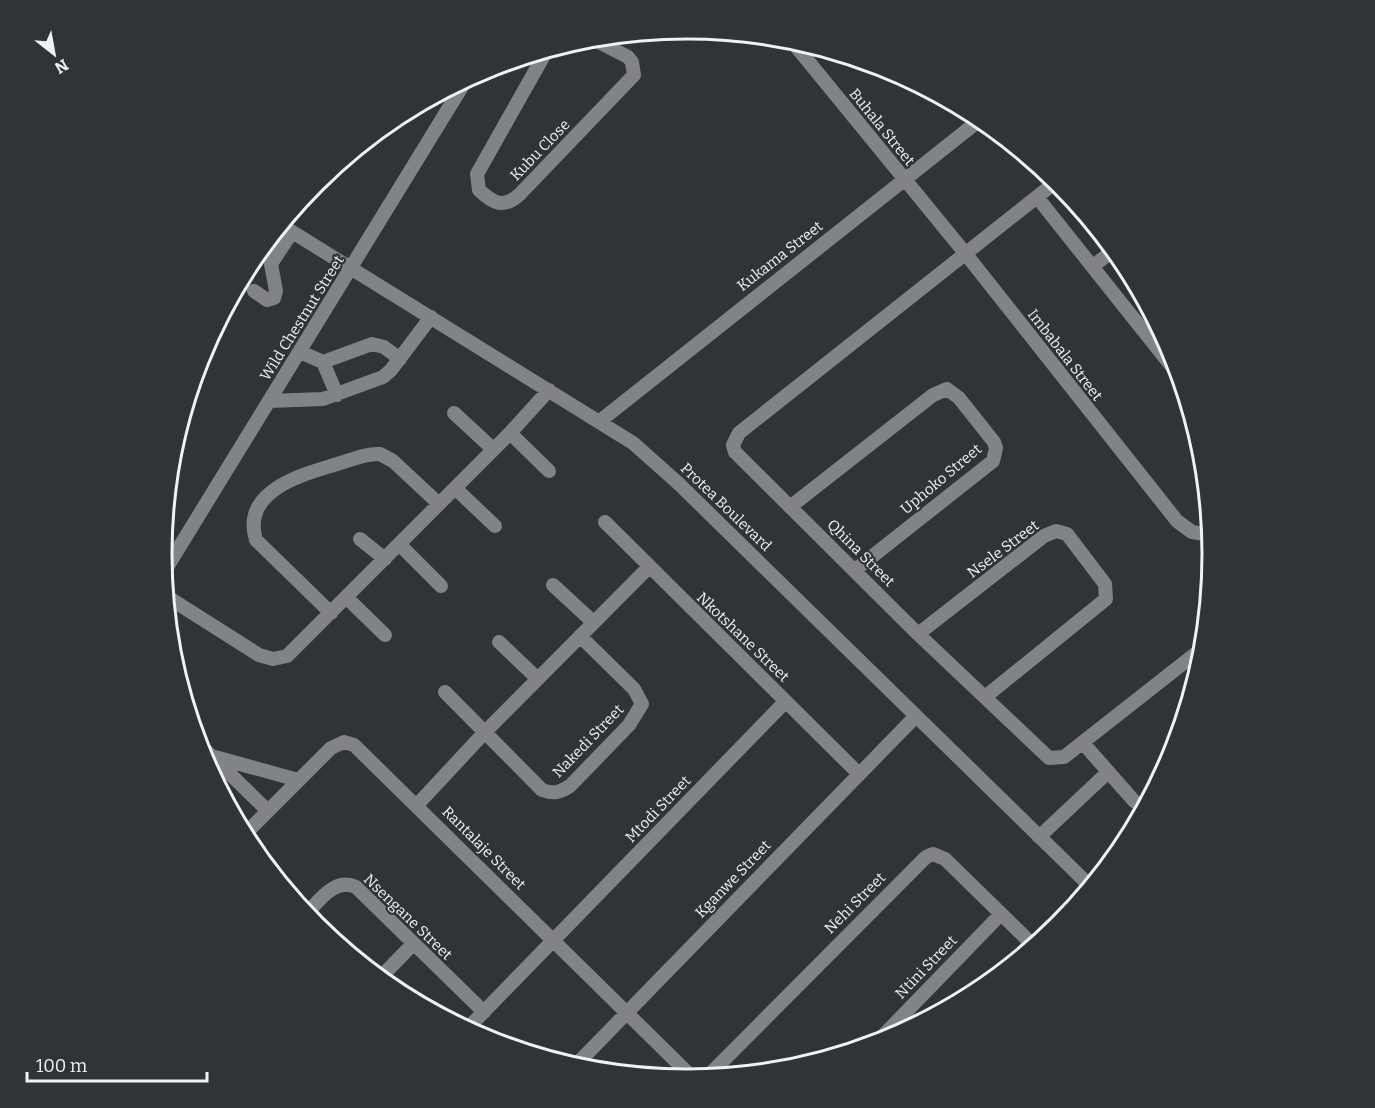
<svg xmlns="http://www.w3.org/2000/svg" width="1375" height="1108" font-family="Bitter,serif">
<rect width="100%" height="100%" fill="#303439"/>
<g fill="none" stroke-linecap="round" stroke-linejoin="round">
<path stroke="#818386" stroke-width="14" d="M 790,39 L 965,253 L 1177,521 L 1192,532 L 1211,535
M 547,50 L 477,174 L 479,190 C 493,203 503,209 519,195 L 634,75 L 632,62 L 628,57 L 591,38
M 1057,181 L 739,433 L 733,445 L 735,452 L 918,634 L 1049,758 L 1064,757 L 1204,647
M 1037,197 L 1181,378
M 281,225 L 633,443 L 678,483 L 1091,887
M 1093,266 L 1114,250
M 254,291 L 267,300 L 274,298 L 276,291 L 271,264 L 292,232
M 300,352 L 323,362 L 337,395
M 323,362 L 372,344 L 384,347 L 400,359
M 269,401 L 323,399 L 383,377 L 391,370 L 431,317
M 454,413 L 493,449
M 600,421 L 981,119
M 510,433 L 549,471
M 455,488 L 495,526
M 790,507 L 933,395 L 947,389 L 959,398 L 994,442 L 996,448 L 993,461 L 855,570
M 605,522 L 859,774
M 360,539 L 385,559
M 400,545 L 441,586
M 164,572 L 466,80
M 553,585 L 593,622
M 166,596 L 259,655 L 273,659 L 287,656 L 510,433 L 549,390
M 347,598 L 385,635
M 331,613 L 256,540 C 241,491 301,475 334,465 C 349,461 365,453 380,454 L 393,461 L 439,504
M 918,634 L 1044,536 L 1056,531 L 1067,534 L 1105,584 L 1106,599 L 985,697
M 499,642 L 538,679
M 445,692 L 542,790 C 553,794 559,793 570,786 L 629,725 L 642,704 L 634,689 L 580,636
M 198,743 L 268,811
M 1083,743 L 1134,801 L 1145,807
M 215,757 L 298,780
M 417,805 L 485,732 L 648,568
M 244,835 L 331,748 L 344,742 L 354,745 L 694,1079
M 1039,837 L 1107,773
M 306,914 C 319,901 335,877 356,887 L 484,1012
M 380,978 L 413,944
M 467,1029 L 785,702
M 875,1044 L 1001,914
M 575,1066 L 916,716
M 706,1078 L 926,857 L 933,854 L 945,859 L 1034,946"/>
</g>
<g text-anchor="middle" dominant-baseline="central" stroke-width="4.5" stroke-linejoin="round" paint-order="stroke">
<g font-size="15" fill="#eff2f5" stroke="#303439">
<text transform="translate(882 127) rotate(51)">Buhala Street</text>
<text transform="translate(540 150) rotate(-46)">Kubu Close</text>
<text transform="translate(780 256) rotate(-38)">Kukama Street</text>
<text transform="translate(302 318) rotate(-58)">Wild Chestnut Street</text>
<text transform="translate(1065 355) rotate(52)">Imbabala Street</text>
<text transform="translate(941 479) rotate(-40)">Uphoko Street</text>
<text transform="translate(726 507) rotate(44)">Protea Boulevard</text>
<text transform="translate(1003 549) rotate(-37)">Nsele Street</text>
<text transform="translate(861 553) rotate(45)">Qhina Street</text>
<text transform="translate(743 637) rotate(44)">Nkotshane Street</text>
<text transform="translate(588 741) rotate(-46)">Nakedi Street</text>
<text transform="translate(658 809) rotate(-46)">Mtodi Street</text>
<text transform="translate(484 848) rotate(45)">Rantalaje Street</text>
<text transform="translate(733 879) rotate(-46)">Kganwe Street</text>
<text transform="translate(855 903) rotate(-45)">Nehi Street</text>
<text transform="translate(408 917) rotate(44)">Nsengane Street</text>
<text transform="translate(926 967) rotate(-46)">Ntini Street</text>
</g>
</g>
<path d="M0 0H1375V1108H0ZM172 554a515 515 0 1 1 1030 0a515 515 0 1 1-1030 0Z" fill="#303439" fill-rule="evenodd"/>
<path fill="none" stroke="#eff2f5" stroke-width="3" d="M172 554a515 515 0 1 1 1030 0a515 515 0 1 1-1030 0Z"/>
<g transform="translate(54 54) rotate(149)" stroke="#303439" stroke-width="4.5" paint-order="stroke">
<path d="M0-4.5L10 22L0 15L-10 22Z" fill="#eff2f5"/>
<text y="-9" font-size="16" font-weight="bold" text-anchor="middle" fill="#eff2f5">N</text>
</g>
<path d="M27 1072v9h180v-9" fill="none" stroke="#eff2f5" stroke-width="3"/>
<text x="36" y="1072" font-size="18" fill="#eff2f5" stroke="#303439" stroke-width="4.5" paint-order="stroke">100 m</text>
</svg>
